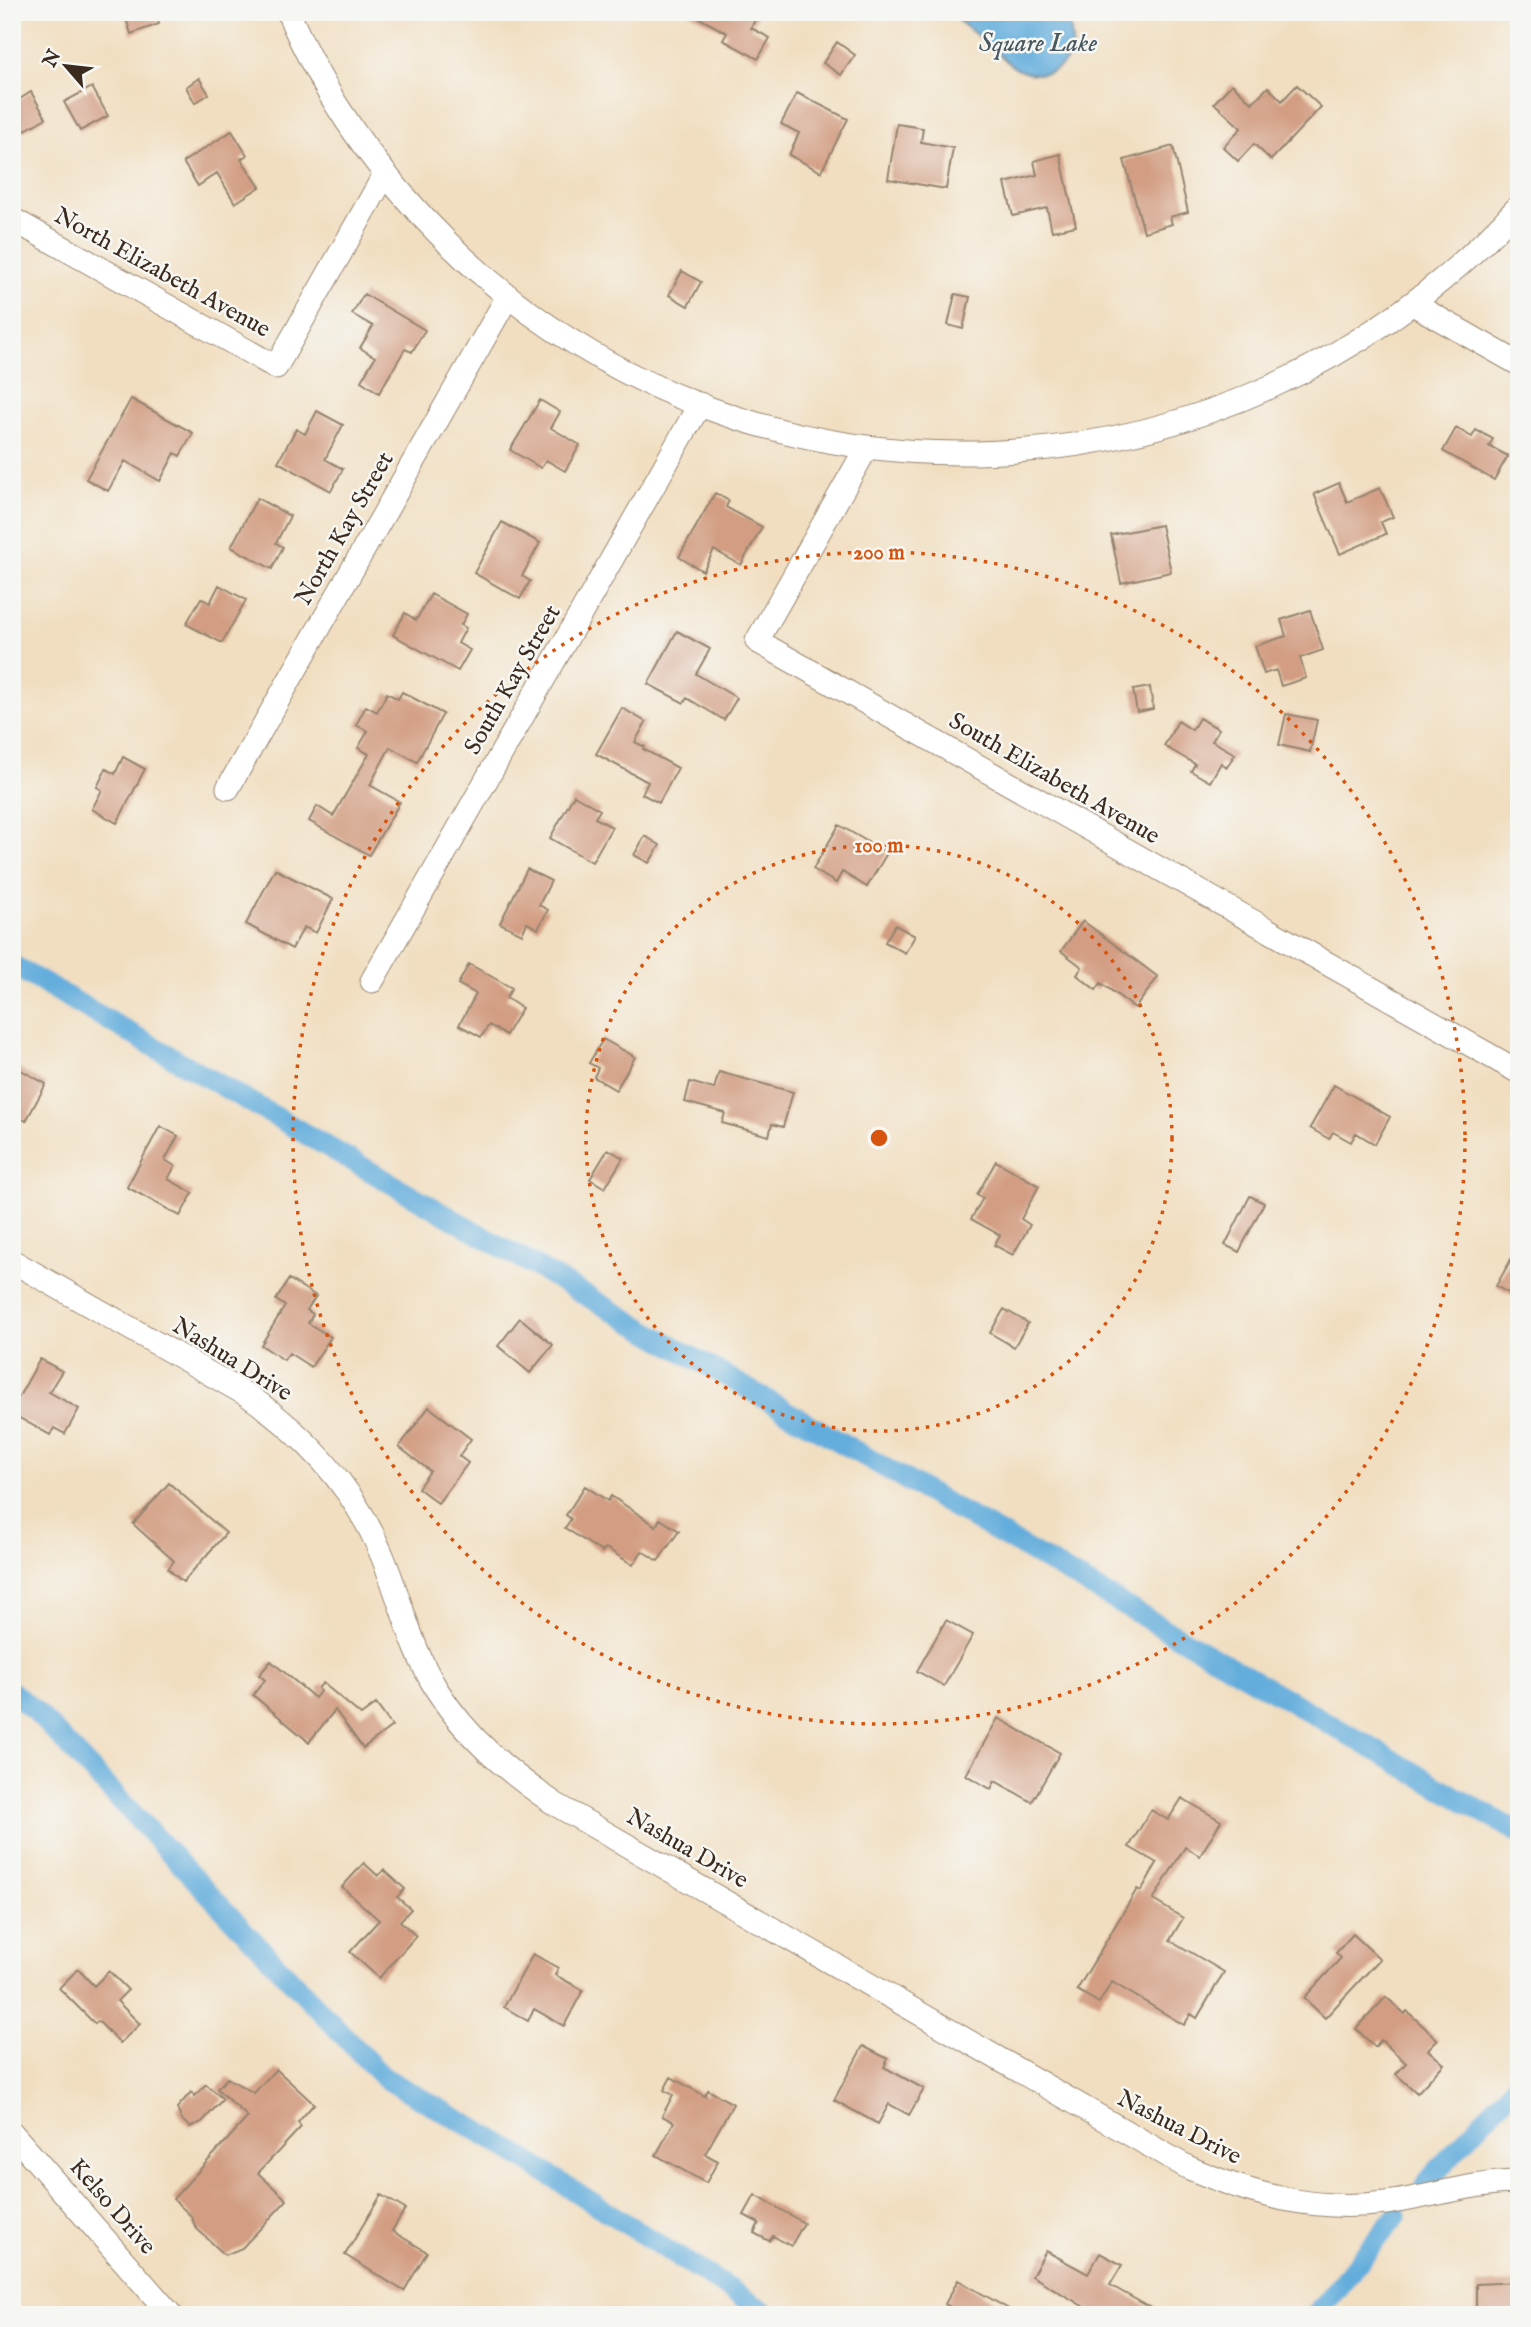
<svg xmlns="http://www.w3.org/2000/svg" width="1531" height="2327" font-family="'IM FELL English',serif">
<rect width="100%" height="100%" fill="#f6f6f2"/>
<filter id="ink" filterUnits="userSpaceOnUse"><feTurbulence type="fractalNoise" baseFrequency=".0143" numOctaves="2"/><feDisplacementMap in="SourceGraphic" scale="14" xChannelSelector="R" yChannelSelector="G"/><feConvolveMatrix kernelMatrix="1 2 1 2 8 2 1 2 1" color-interpolation-filters="sRGB"/></filter>
<filter id="wash" filterUnits="userSpaceOnUse"><feTurbulence type="fractalNoise" baseFrequency=".00686" numOctaves="4" result="noise"/><feDisplacementMap in="SourceGraphic" scale="28" xChannelSelector="R" yChannelSelector="G"/><feGaussianBlur stdDeviation="1.57" result="paint"/><feColorMatrix in="noise" values="0 0 0 0 0 0 0 0 0 0 0 0 0 0 0 0 0 1.4 0 .05"/><feComposite in="paint" operator="in"/></filter>
<g filter="url(#wash)">
<rect width="100%" height="100%" fill="#f1dec0"/>
<path fill="#64addc" stroke="#506c7d" stroke-width="2" d="M 946,12 L 1064,12 C 1069,18 1070,25 1071,33 C 1078,65 1047,82 1019,70 C 1010,66 1001,56 993,49 C 978,36 963,23 946,12 Z"/>
<g fill="none" stroke-linecap="round" stroke-linejoin="round">
<path stroke="#64addc" stroke-width="21" d="M 12,965 L 1519,1833
M 12,1692 L 35,1711 L 383,2077 L 494,2140 L 770,2315
M 1426,2183 L 1519,2081
M 1315,2315 L 1397,2215"/>
</g>
<g id="blocks">
<path fill="#d29d82" d="M 124,12 L 155,12 L 159,24 L 131,34 Z
M 688,12 L 759,12 L 751,28 L 770,38 L 758,59 L 723,40 L 727,33 Z
M 837,42 L 855,55 L 841,75 L 823,63 Z
M 199,78 L 209,94 L 195,103 L 186,87 Z
M 1232,84 L 1252,103 L 1268,87 L 1282,101 L 1297,85 L 1321,107 L 1271,160 L 1254,144 L 1238,161 L 1223,147 L 1241,128 L 1214,103 Z
M 92,87 L 108,116 L 80,131 L 64,102 Z
M 31,92 L 46,118 L 12,138 L 12,104 Z
M 797,93 L 848,119 L 821,172 L 789,155 L 799,133 L 781,124 Z
M 897,124 L 923,128 L 921,142 L 953,148 L 946,189 L 888,179 Z
M 232,131 L 247,155 L 241,159 L 260,187 L 235,203 L 217,173 L 198,186 L 183,162 Z
M 1173,146 L 1188,212 L 1170,217 L 1172,224 L 1144,232 L 1124,160 Z
M 1060,154 L 1076,226 L 1052,231 L 1047,208 L 1013,216 L 1005,183 L 1037,175 L 1034,161 Z
M 682,271 L 701,282 L 688,306 L 669,295 Z
M 364,294 L 425,330 L 412,352 L 405,349 L 379,393 L 361,381 L 375,357 L 360,348 L 373,326 L 352,314 Z
M 955,294 L 970,297 L 963,329 L 948,325 Z
M 131,399 L 193,433 L 180,456 L 175,453 L 160,481 L 125,461 L 108,491 L 86,479 Z
M 540,400 L 560,412 L 551,428 L 580,445 L 565,471 L 546,460 L 541,468 L 510,450 Z
M 317,411 L 343,425 L 325,459 L 343,469 L 331,491 L 278,462 L 296,429 L 305,434 Z
M 1456,428 L 1472,437 L 1476,430 L 1493,439 L 1489,446 L 1508,456 L 1494,480 L 1443,451 Z
M 1339,483 L 1347,502 L 1380,488 L 1393,517 L 1381,522 L 1386,534 L 1340,554 L 1314,494 Z
M 715,493 L 729,501 L 726,507 L 762,527 L 741,565 L 714,550 L 703,571 L 679,557 Z
M 257,498 L 290,516 L 276,543 L 283,547 L 272,569 L 231,547 Z
M 502,522 L 540,543 L 522,576 L 530,581 L 520,599 L 474,573 Z
M 1161,525 L 1171,572 L 1121,583 L 1111,535 Z
M 219,585 L 246,600 L 222,643 L 186,624 L 201,598 L 210,603 Z
M 431,594 L 467,614 L 461,625 L 466,628 L 458,643 L 470,650 L 458,671 L 393,635 L 405,613 L 416,620 Z
M 1310,610 L 1323,650 L 1300,658 L 1306,678 L 1281,686 L 1276,670 L 1264,674 L 1255,646 L 1286,636 L 1281,620 Z
M 677,631 L 710,649 L 696,674 L 737,698 L 724,720 L 687,698 L 684,703 L 648,684 Z
M 1150,687 L 1153,709 L 1137,712 L 1133,690 Z
M 402,692 L 443,714 L 417,762 L 390,747 L 370,785 L 400,802 L 369,855 L 309,821 L 317,806 L 333,816 L 369,754 L 358,748 L 368,731 L 356,725 L 366,706 L 377,712 L 387,693 L 398,699 Z
M 622,708 L 646,722 L 635,742 L 645,747 L 643,749 L 678,768 L 659,803 L 642,794 L 648,782 L 596,754 Z
M 1286,714 L 1317,720 L 1310,752 L 1279,745 Z
M 1199,718 L 1219,729 L 1212,741 L 1235,754 L 1227,767 L 1221,763 L 1210,782 L 1191,771 L 1195,764 L 1164,746 L 1178,721 L 1192,730 Z
M 123,757 L 145,769 L 117,823 L 92,809 L 102,790 L 97,787 L 106,769 L 115,774 Z
M 574,795 L 600,810 L 595,818 L 612,827 L 592,862 L 550,838 Z
M 839,825 L 887,853 L 867,887 L 842,872 L 836,883 L 813,869 Z
M 645,836 L 660,845 L 649,863 L 634,855 Z
M 275,869 L 333,899 L 316,933 L 304,927 L 292,949 L 246,924 Z
M 527,869 L 551,881 L 539,905 L 548,910 L 538,929 L 527,923 L 522,934 L 500,923 Z
M 1083,921 L 1158,977 L 1135,1008 L 1101,983 L 1096,990 L 1077,975 L 1082,967 L 1061,951 Z
M 895,925 L 915,936 L 905,953 L 885,942 Z
M 469,964 L 512,988 L 506,998 L 522,1008 L 506,1035 L 489,1025 L 481,1037 L 459,1025 L 476,994 L 458,984 Z
M 603,1039 L 635,1057 L 616,1090 L 594,1077 L 598,1068 L 589,1063 Z
M 12,1065 L 46,1084 L 26,1121 L 12,1113 Z
M 719,1072 L 793,1092 L 783,1127 L 772,1124 L 769,1136 L 722,1123 L 725,1113 L 685,1102 L 690,1082 L 714,1089 Z
M 1334,1085 L 1390,1117 L 1375,1144 L 1356,1133 L 1351,1142 L 1333,1132 L 1329,1139 L 1310,1128 Z
M 160,1126 L 178,1136 L 165,1160 L 175,1166 L 168,1179 L 193,1193 L 180,1216 L 127,1187 Z
M 608,1149 L 623,1158 L 605,1188 L 590,1179 Z
M 996,1161 L 1039,1186 L 1021,1219 L 1030,1225 L 1013,1255 L 994,1245 L 1000,1235 L 971,1219 L 983,1198 L 977,1195 Z
M 1250,1196 L 1264,1203 L 1239,1252 L 1225,1245 Z
M 1519,1245 L 1519,1299 L 1496,1286 Z
M 289,1279 L 316,1296 L 307,1310 L 313,1314 L 308,1323 L 331,1337 L 311,1367 L 289,1353 L 284,1360 L 261,1345 L 285,1306 L 276,1300 Z
M 1004,1309 L 1028,1323 L 1014,1347 L 990,1333 Z
M 520,1318 L 553,1345 L 530,1373 L 498,1346 Z
M 40,1359 L 62,1371 L 49,1392 L 79,1409 L 65,1434 L 54,1428 L 50,1435 L 12,1414 L 12,1409 Z
M 429,1407 L 471,1439 L 459,1456 L 468,1463 L 438,1503 L 418,1488 L 430,1471 L 399,1447 Z
M 169,1483 L 226,1533 L 183,1582 L 168,1569 L 174,1561 L 133,1524 Z
M 585,1486 L 608,1501 L 611,1496 L 656,1526 L 660,1519 L 679,1531 L 658,1561 L 642,1551 L 633,1565 L 606,1548 L 602,1552 L 565,1528 L 571,1519 L 566,1515 Z
M 946,1620 L 973,1635 L 944,1686 L 917,1671 Z
M 271,1661 L 315,1698 L 320,1691 L 318,1688 L 323,1683 L 361,1715 L 376,1704 L 392,1726 L 363,1748 L 335,1710 L 309,1742 L 253,1695 L 265,1680 L 259,1675 Z
M 998,1718 L 1060,1753 L 1032,1802 L 995,1781 L 991,1789 L 966,1775 Z
M 1182,1798 L 1221,1821 L 1200,1856 L 1185,1847 L 1153,1900 L 1183,1918 L 1170,1940 L 1224,1972 L 1197,2018 L 1191,2014 L 1184,2025 L 1112,1982 L 1099,2003 L 1077,1990 L 1137,1889 L 1141,1891 L 1157,1863 L 1129,1847 L 1151,1810 L 1168,1820 Z
M 364,1863 L 378,1876 L 384,1870 L 405,1889 L 397,1897 L 411,1909 L 400,1921 L 416,1936 L 379,1978 L 350,1952 L 379,1920 L 342,1887 Z
M 1353,1934 L 1380,1959 L 1325,2018 L 1304,1998 L 1341,1958 L 1336,1953 Z
M 533,1954 L 558,1968 L 555,1975 L 583,1990 L 564,2026 L 534,2009 L 528,2021 L 504,2007 Z
M 78,1969 L 94,1986 L 109,1971 L 128,1990 L 117,2001 L 140,2024 L 120,2043 L 98,2021 L 95,2024 L 59,1988 Z
M 1386,1997 L 1405,2014 L 1407,2011 L 1438,2040 L 1428,2050 L 1444,2064 L 1417,2093 L 1396,2074 L 1406,2063 L 1381,2040 L 1375,2047 L 1356,2029 Z
M 863,2046 L 888,2059 L 884,2067 L 924,2089 L 909,2115 L 889,2104 L 878,2124 L 834,2100 Z
M 276,2069 L 314,2104 L 298,2122 L 301,2127 L 258,2173 L 287,2200 L 242,2248 L 225,2255 L 196,2228 L 191,2216 L 173,2199 L 248,2117 L 217,2089 L 227,2078 L 254,2093 Z
M 671,2077 L 705,2096 L 708,2090 L 733,2104 L 705,2154 L 718,2161 L 706,2183 L 656,2155 L 674,2122 L 662,2116 L 673,2095 L 664,2090 Z
M 206,2084 L 223,2099 L 202,2122 L 190,2127 L 181,2119 L 177,2108 L 191,2092 L 195,2096 Z
M 381,2195 L 405,2209 L 392,2231 L 427,2252 L 404,2291 L 345,2255 Z
M 755,2195 L 804,2223 L 791,2246 L 773,2236 L 769,2241 L 754,2233 L 759,2223 L 744,2215 Z
M 1046,2251 L 1088,2274 L 1100,2253 L 1122,2265 L 1110,2285 L 1163,2315 L 1098,2315 L 1032,2276 Z
M 958,2280 L 1019,2315 L 964,2315 L 945,2304 Z
M 1519,2282 L 1519,2315 L 1476,2315 L 1476,2284 Z"/>
</g>
</g>
<g filter="url(#ink)">
<use href="#blocks" fill-opacity="0" stroke="#96846f" stroke-width="2"/>
<g fill="none" stroke-linecap="round" stroke-linejoin="round">
<defs>
<path id="minor" d="M 288,12 C 325,99 381,177 448,243 C 750,540 1237,517 1519,206
M 12,219 L 276,367 L 385,174
M 1413,304 L 1519,364
M 867,447 L 757,641 L 1519,1072
M 228,788 L 508,296
M 372,981 L 700,404
M 12,1261 L 249,1396 C 306,1436 354,1488 381,1553 C 401,1599 410,1647 437,1690 C 467,1738 509,1773 555,1804 L 1187,2167 C 1252,2195 1314,2212 1386,2203 C 1431,2197 1473,2182 1519,2182
M 12,2133 L 171,2315"/>
</defs>
<use href="#minor" stroke="#96846f" stroke-width="25"/>
<use href="#minor" stroke="#fff" stroke-width="23"/>
</g>
</g>
<g fill="none" stroke="#d7540e" stroke-width="3.5" stroke-dasharray="3.5 7">
<circle cx="879" cy="1138" r="293"/>
<circle cx="879" cy="1138" r="586"/>
</g>
<g text-anchor="middle" dominant-baseline="central" stroke-width="5" stroke-linejoin="round" paint-order="stroke">
<g font-size="24" fill="#3b2a1e" stroke="#f6f6f2">
<text transform="translate(162 273) rotate(29)">North Elizabeth Avenue</text>
<text transform="translate(345 529) rotate(-60)">North Kay Street</text>
<text transform="translate(513 680) rotate(-60)">South Kay Street</text>
<text transform="translate(1054 779) rotate(30)">South Elizabeth Avenue</text>
<text transform="translate(232 1360) rotate(32)">Nashua Drive</text>
<text transform="translate(687 1849) rotate(30)">Nashua Drive</text>
<text transform="translate(1179 2128) rotate(27)">Nashua Drive</text>
<text transform="translate(112 2207) rotate(49)">Kelso Drive</text>
</g>
<g font-size="26" font-style="italic" fill="#495860" stroke="#f6f6f2">
<text x="1038" y="43">Square Lake</text>
</g>
</g>
<circle cx="879" cy="1138" r="10" fill="#d7540e" stroke="#f6f6f2" stroke-width="3.5"/>
<g font-size="21" text-anchor="middle" font-weight="bold" fill="#d7540e" stroke="#f6f6f2" stroke-width="5" stroke-linejoin="round" paint-order="stroke">
<text x="879" y="559">200 m</text>
<text x="879" y="852">100 m</text>
</g>
<rect width="1531" height="2327" fill="none" stroke="#f6f6f2" stroke-width="42"/>
<g transform="translate(66 66) rotate(298)" stroke="#f6f6f2" stroke-width="5" paint-order="stroke">
<path d="M0-5L12 26L0 18L-12 26Z" fill="#3b2a1e"/>
<text y="-10" font-size="19" font-weight="bold" text-anchor="middle" fill="#3b2a1e">N</text>
</g>
</svg>
